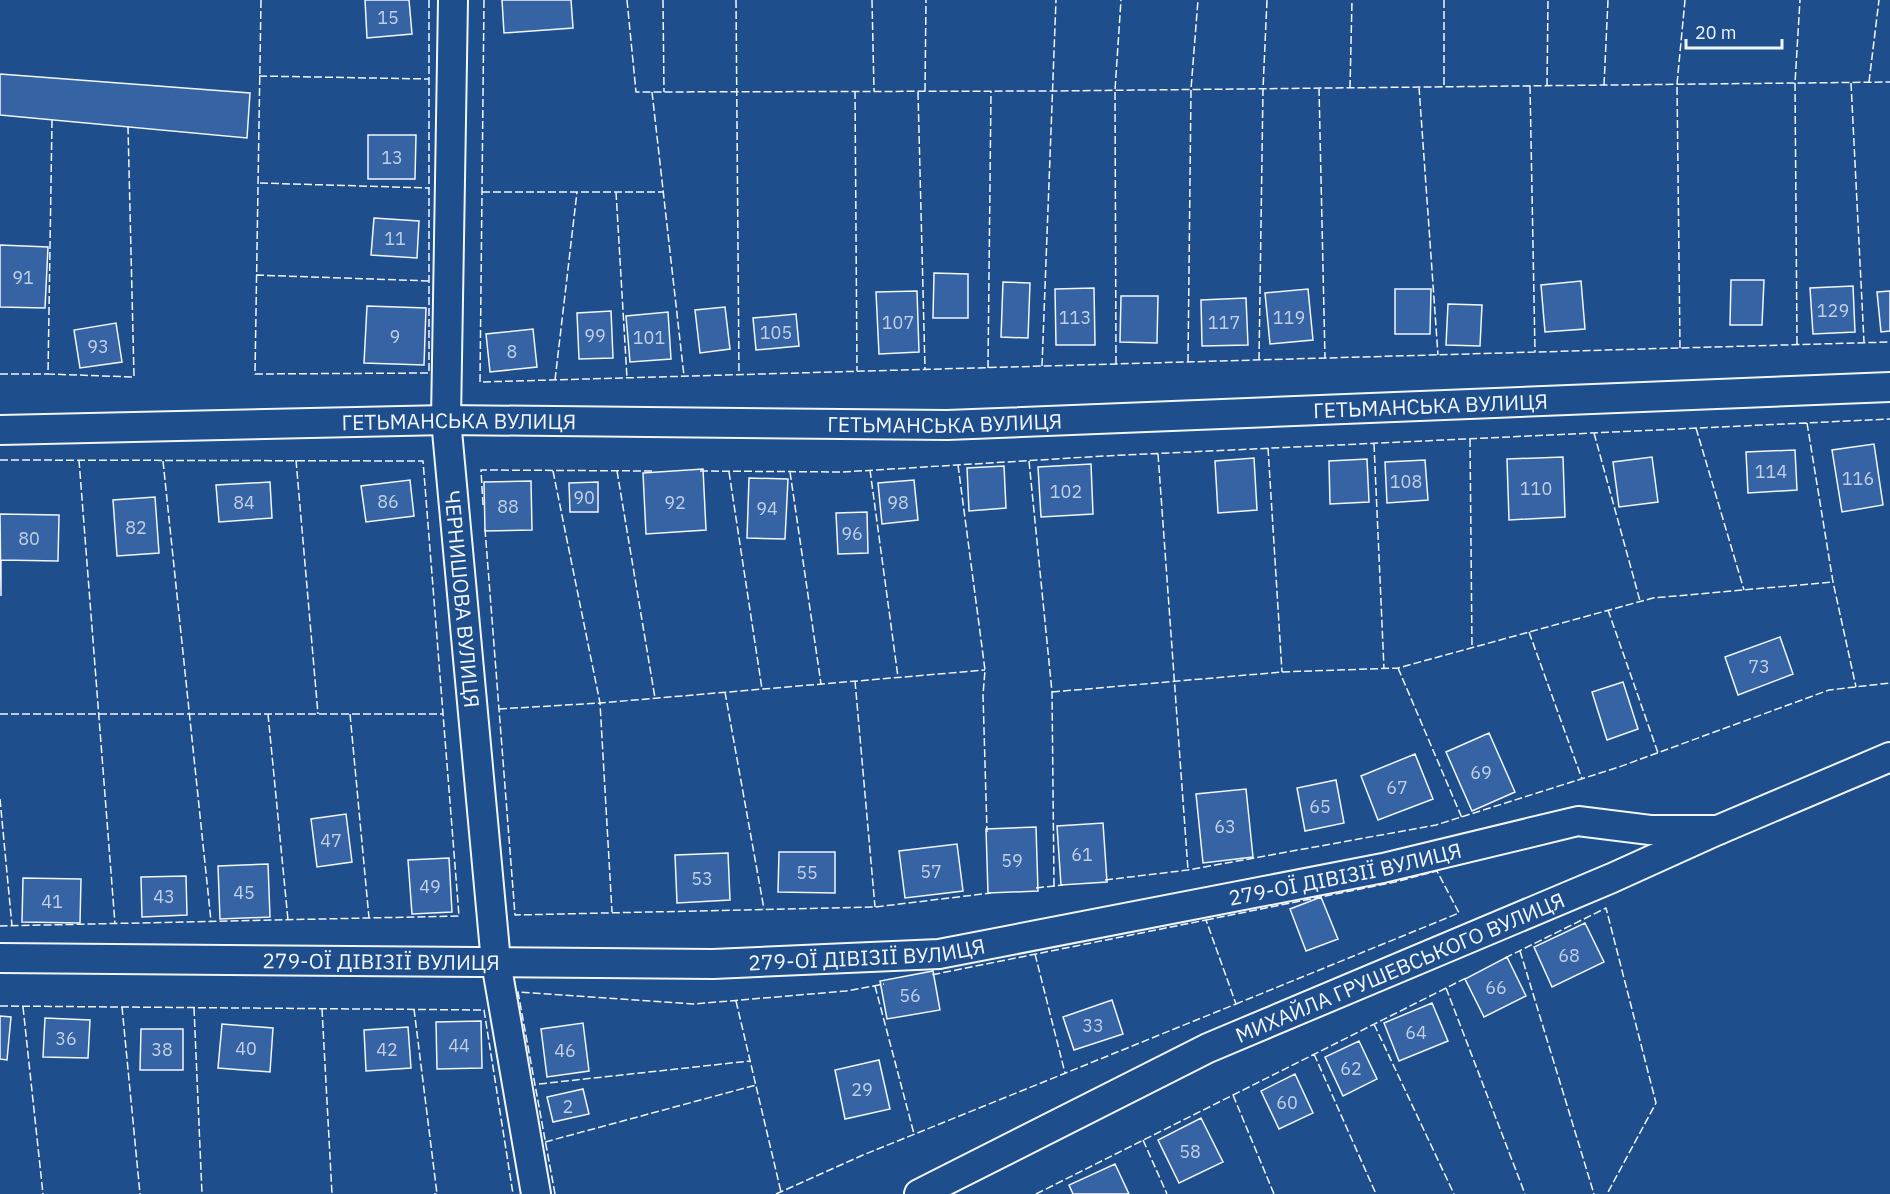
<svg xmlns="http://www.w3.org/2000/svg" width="1890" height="1194" font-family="'IBM Plex Sans',sans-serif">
<rect width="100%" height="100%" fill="#1f4e8c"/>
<path fill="#3563a3" stroke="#f2f6ff" stroke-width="1.5" d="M 365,0 L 409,0 L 412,34 L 367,38 Z
M 502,0 L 571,0 L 573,28 L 504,33 Z
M 0,74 L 250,93 L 247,138 L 0,115 Z
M 368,135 L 416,135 L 415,179 L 368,179 Z
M 374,218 L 419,221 L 417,258 L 371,255 Z
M 0,245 L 48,247 L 45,308 L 0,307 Z
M 934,273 L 968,274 L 968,318 L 933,318 Z
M 1731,280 L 1764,280 L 1762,325 L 1730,325 Z
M 1581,281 L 1585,329 L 1545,332 L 1541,285 Z
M 1003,282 L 1030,283 L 1028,338 L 1001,337 Z
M 1853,286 L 1855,332 L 1813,334 L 1810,288 Z
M 1094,288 L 1095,345 L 1056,345 L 1055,289 Z
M 1308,289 L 1313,340 L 1270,344 L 1265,293 Z
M 1395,289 L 1431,289 L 1430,334 L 1395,334 Z
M 917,291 L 919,352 L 879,354 L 876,292 Z
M 1890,291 L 1890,331 L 1881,332 L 1877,292 Z
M 1121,296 L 1158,296 L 1157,343 L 1120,342 Z
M 1246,298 L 1248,345 L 1202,346 L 1201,300 Z
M 1448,304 L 1482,305 L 1480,346 L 1446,345 Z
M 367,306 L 426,308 L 424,365 L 364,363 Z
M 725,307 L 730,349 L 700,353 L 695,310 Z
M 611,311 L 613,358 L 579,359 L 577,313 Z
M 668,312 L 671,359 L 630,362 L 626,316 Z
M 796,314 L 799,346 L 756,350 L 753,318 Z
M 116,323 L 122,362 L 80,368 L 74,330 Z
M 533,329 L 537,367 L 490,372 L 486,334 Z
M 1874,444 L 1883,505 L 1842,512 L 1832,450 Z
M 1795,450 L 1797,490 L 1748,493 L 1746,452 Z
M 1563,457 L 1565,517 L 1509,520 L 1507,459 Z
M 1652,457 L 1658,502 L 1619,507 L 1613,462 Z
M 1254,458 L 1257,510 L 1218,513 L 1215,461 Z
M 1367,459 L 1369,502 L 1330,504 L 1329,461 Z
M 1425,460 L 1428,500 L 1387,503 L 1385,462 Z
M 1091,464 L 1093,514 L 1041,517 L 1038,467 Z
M 1004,466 L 1006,508 L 969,511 L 967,468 Z
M 703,469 L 706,530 L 646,534 L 643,473 Z
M 749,478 L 788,479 L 785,539 L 747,538 Z
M 410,480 L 414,516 L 366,522 L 361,486 Z
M 914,480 L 918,520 L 882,524 L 878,483 Z
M 531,481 L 532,530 L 485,531 L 484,482 Z
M 270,482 L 272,518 L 219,522 L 216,485 Z
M 598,482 L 598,512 L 570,512 L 569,483 Z
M 155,497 L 159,553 L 117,556 L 113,500 Z
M 867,512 L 868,553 L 838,554 L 836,513 Z
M 0,514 L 59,515 L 58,561 L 1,560 L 1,596 Z
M 1780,637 L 1793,674 L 1738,695 L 1725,657 Z
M 1623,682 L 1638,729 L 1607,740 L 1592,692 Z
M 1489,733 L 1515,792 L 1472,811 L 1446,752 Z
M 1415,754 L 1433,799 L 1378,820 L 1361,776 Z
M 1336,780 L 1344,823 L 1305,831 L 1297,788 Z
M 1246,789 L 1253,857 L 1203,863 L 1196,794 Z
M 346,814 L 352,862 L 317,867 L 311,819 Z
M 1103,823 L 1107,882 L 1061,885 L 1057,826 Z
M 1036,827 L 1038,891 L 988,893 L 986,829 Z
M 957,844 L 963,891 L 905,898 L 899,851 Z
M 779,852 L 835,852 L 835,893 L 778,892 Z
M 728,853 L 730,900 L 677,903 L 675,855 Z
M 449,858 L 452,912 L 412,914 L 408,860 Z
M 268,864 L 270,917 L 220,919 L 218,866 Z
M 186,876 L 187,915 L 142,917 L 141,877 Z
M 23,878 L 81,879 L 80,923 L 22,922 Z
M 1321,897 L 1338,939 L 1306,951 L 1290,909 Z
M 1585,923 L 1604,962 L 1552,987 L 1534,947 Z
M 1507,957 L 1526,996 L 1484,1017 L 1465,979 Z
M 933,971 L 940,1010 L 887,1019 L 880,981 Z
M 1112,1000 L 1123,1034 L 1074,1050 L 1063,1017 Z
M 1432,1003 L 1448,1041 L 1399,1061 L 1384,1023 Z
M 0,1016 L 11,1017 L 7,1060 L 0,1059 Z
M 45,1018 L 90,1020 L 88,1058 L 43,1057 Z
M 481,1021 L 482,1068 L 437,1069 L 436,1022 Z
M 583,1023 L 589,1071 L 547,1077 L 541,1029 Z
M 222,1024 L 273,1028 L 270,1072 L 218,1068 Z
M 408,1027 L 411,1068 L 366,1071 L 364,1030 Z
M 141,1029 L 183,1029 L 183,1070 L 140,1070 Z
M 1359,1041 L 1377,1079 L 1343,1096 L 1325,1057 Z
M 879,1060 L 890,1109 L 845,1119 L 835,1070 Z
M 1295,1074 L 1313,1113 L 1279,1129 L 1261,1091 Z
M 583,1089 L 589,1114 L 553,1122 L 547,1097 Z
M 1201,1118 L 1223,1162 L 1179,1183 L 1158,1140 Z
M 1115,1164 L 1129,1194 L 1073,1194 L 1069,1185 Z"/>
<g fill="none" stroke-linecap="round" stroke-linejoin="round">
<defs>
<g id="minor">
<path id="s1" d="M 453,0 L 446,420 L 496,962 L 536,1194"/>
<path id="s2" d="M 0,430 L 446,420 L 947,425 L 1890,387"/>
<path id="s3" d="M 0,958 L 713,964 L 939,954 L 1383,868 L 1578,821 L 1650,830 L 1718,830"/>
<path id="s4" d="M 919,1194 L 1208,1048 L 1612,878 L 1718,830 L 1890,757"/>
</g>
</defs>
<use href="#minor" stroke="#f2f6ff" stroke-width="32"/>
<use href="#minor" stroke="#1f4e8c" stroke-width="28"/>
<path stroke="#f2f6ff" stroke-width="1.5" stroke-dasharray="8 3" stroke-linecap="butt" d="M 261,0 L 255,374 L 429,373 L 429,0
M 484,0 L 480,382 L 1890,342
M 627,0 L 636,92 L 1052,91 L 1890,82
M 663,0 L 664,92
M 736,0 L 739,375
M 872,0 L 874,91
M 1444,0 L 1444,87
M 259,76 L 429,79
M 1869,82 L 1879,0
M 1851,83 L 1864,342
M 1604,85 L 1608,0
M 1530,86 L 1535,352
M 1547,86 L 1548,0
M 1419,87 L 1438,355
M 1319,88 L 1325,358
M 1350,88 L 1352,0
M 855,91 L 857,371
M 925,91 L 926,0
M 652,92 L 684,376
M 918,92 L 925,369
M 52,120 L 48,374 L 134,377 L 128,127 L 125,127
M 260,183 L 429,188
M 482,192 L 663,192
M 616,192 L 627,378
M 256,275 L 429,281
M 1797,344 L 1795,83 L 1800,0
M 1680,348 L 1677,84 L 1685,0
M 1259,360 L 1263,89 L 1267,0
M 1188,362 L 1191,89 L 1198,0
M 1116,364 L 1115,90 L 1121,0
M 1042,366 L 1056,0
M 988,368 L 991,91
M 0,374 L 48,374
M 555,380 L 577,192
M 1807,423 L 1833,582 L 1856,687
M 1696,428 L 1744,590
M 1594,433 L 1640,601
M 1470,439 L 1472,648
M 1374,444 L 1384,669
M 1268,448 L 1282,672
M 1158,454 L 1188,870
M 0,460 L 423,461 L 459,916 L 0,926
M 79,460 L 115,924
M 296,460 L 318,714
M 163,461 L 211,921
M 1029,461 L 1052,692 L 1054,886
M 958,465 L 985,670 L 983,695 L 987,832
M 870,470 L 898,677
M 553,471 L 600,703 L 612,912
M 617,471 L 655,698
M 700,471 L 843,472 L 1104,456 L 1890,419
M 729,472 L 762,689
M 790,472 L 821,684
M 483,505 L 481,470 L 652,471
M 485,529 L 515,915 L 875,907 L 991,893
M 1608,610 L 1658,753
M 1529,632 L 1582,779
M 1398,668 L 1462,818
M 855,681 L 875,907
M 725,692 L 764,909
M 1052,692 L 1282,672 L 1398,668 L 1653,598 L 1833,582
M 499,709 L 600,703 L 985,670
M 0,714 L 443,714
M 268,714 L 288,920
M 350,714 L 369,918
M 0,799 L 12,926
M 1105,880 L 1188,870 L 1436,825 L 1619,767 L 1829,690 L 1890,683
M 1036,888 L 1063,885
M 1206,920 L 1395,882 L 1437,871 L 1459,913 L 1236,1004
M 1520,951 L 1594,1194
M 1035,954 L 1065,1073
M 1505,958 L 1606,908 L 1656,1103 L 1607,1194
M 875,986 L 914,1134
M 1446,988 L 1525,1194
M 736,1001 L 781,1192
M 0,1006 L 484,1010 L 513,1194
M 23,1007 L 43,1194
M 122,1007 L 140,1194
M 194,1008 L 202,1194
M 322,1009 L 332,1194
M 414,1009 L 437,1194 L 434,1194
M 1374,1024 L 1454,1194
M 1314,1054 L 1376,1194
M 539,1084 L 750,1061
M 1233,1095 L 1274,1194
M 1143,1140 L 1167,1194
M 545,1142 L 756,1085
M 555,1194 L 518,992 L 694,1004 L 846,991 L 884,984
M 776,1194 L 863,1155 L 1236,1004 L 1206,920 L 931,975
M 1036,1194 L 1468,977"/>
</g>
<g text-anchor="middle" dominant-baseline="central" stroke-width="4.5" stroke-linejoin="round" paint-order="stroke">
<g font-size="18" fill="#c3d1e8">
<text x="388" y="17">15</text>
<text x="392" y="157">13</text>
<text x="395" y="238">11</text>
<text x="23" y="277">91</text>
<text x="1833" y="310">129</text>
<text x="1075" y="317">113</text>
<text x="1289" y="317">119</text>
<text x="898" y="322">107</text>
<text x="1224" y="322">117</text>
<text x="776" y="332">105</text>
<text x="595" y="335">99</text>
<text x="395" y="336">9</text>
<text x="649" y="337">101</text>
<text x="98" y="346">93</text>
<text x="512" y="351">8</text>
<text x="1771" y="471">114</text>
<text x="1858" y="478">116</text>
<text x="1406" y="481">108</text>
<text x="1536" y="488">110</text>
<text x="1066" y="491">102</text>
<text x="584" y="497">90</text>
<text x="388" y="501">86</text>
<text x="244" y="502">84</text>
<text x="675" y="502">92</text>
<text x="898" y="502">98</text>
<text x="508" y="506">88</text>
<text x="767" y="508">94</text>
<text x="136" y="527">82</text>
<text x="852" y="533">96</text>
<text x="29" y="538">80</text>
<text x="1759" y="666">73</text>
<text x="1481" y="772">69</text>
<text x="1397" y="787">67</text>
<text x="1320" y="806">65</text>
<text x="1225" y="826">63</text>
<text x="331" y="840">47</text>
<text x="1082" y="854">61</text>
<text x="1012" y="860">59</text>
<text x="931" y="871">57</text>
<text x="807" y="872">55</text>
<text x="702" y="878">53</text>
<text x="430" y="886">49</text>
<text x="244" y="892">45</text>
<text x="164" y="896">43</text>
<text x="52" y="901">41</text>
<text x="1569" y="955">68</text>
<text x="1496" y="987">66</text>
<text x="910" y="995">56</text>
<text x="1093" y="1025">33</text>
<text x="1416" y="1032">64</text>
<text x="66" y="1038">36</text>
<text x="459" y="1045">44</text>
<text x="246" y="1048">40</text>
<text x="162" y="1049">38</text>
<text x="387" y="1049">42</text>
<text x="565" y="1050">46</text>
<text x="1351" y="1068">62</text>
<text x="862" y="1089">29</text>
<text x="1287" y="1102">60</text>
<text x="568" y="1106">2</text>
<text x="1190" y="1151">58</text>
</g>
<g font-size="21" fill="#f2f6ff" stroke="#1f4e8c">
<text stroke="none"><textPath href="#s2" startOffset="1431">ГЕТЬМАНСЬКА ВУЛИЦЯ</textPath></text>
<text stroke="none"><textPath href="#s2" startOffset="459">ГЕТЬМАНСЬКА ВУЛИЦЯ</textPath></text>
<text stroke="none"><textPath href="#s2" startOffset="945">ГЕТЬМАНСЬКА ВУЛИЦЯ</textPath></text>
<text stroke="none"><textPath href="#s1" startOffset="600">ЧЕРНИШОВА ВУЛИЦЯ</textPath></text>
<text stroke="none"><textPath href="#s3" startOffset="1353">279-ОЇ ДІВІЗІЇ ВУЛИЦЯ</textPath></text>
<text stroke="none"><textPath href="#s3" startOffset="867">279-ОЇ ДІВІЗІЇ ВУЛИЦЯ</textPath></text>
<text stroke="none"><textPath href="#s3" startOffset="381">279-ОЇ ДІВІЗІЇ ВУЛИЦЯ</textPath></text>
<text stroke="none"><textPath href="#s4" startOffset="532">МИХАЙЛА ГРУШЕВСЬКОГО ВУЛИЦЯ</textPath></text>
</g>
</g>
<path d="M1686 39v9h96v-9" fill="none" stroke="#f2f6ff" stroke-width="3"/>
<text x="1695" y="39" font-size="18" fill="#f2f6ff" stroke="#1f4e8c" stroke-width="4.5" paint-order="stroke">20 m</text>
</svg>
